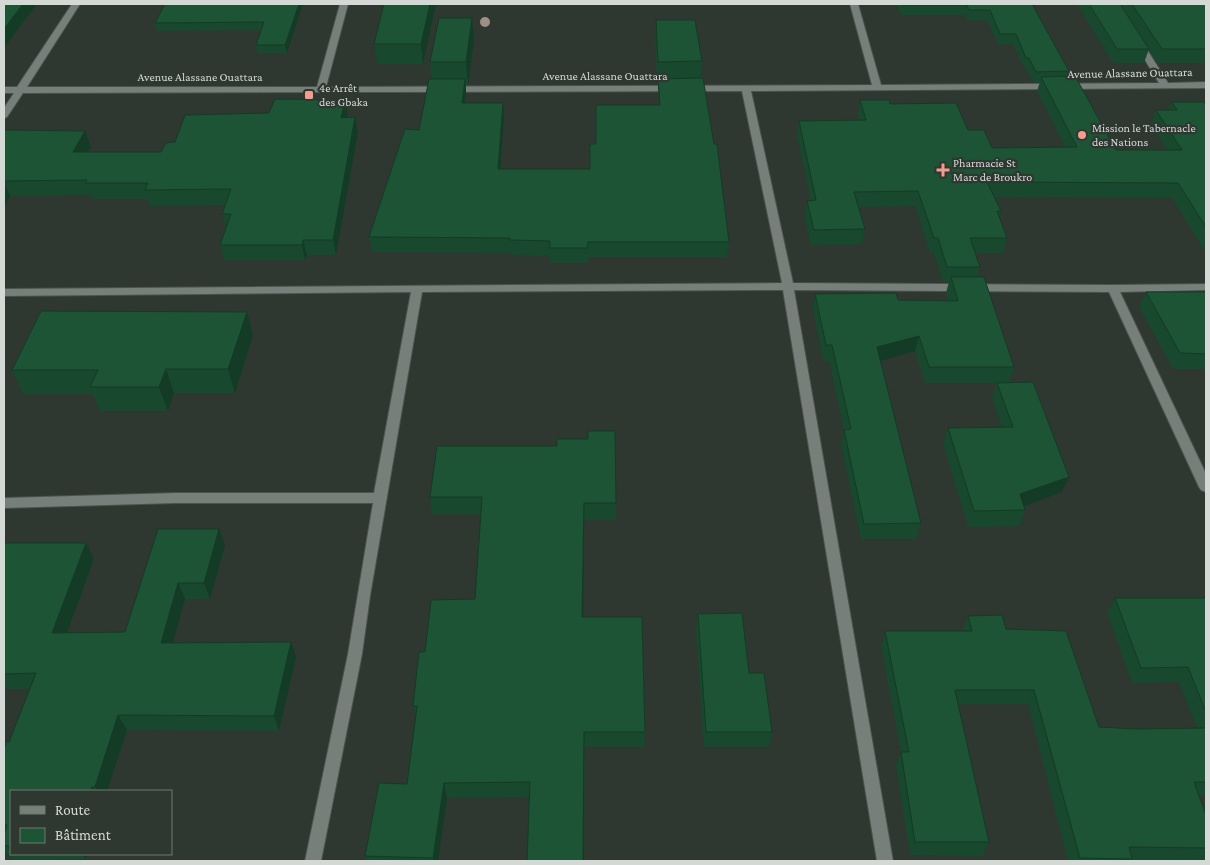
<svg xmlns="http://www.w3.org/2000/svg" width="1210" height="865" font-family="'Crimson Pro',serif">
<rect width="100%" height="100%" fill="#2f3731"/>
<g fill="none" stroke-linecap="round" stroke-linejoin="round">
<defs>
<path id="minor" d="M 72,4 L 80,4 L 27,87 L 317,87 L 340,4 L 348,4 L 326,87 L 872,85 L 850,4 L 858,4 L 881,85 L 1159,83 L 1134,42 L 1141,40 L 1168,83 L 1206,82 L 1206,88 L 751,91 L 793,283 L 1113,285 L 1206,284 L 1206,290 L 1120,292 L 1206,474 L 1206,492 L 1201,490 L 1199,487 L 1109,292 L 794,290 L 893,861 L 877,861 L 783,290 L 422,292 L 370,596 L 362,654 L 321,861 L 305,861 L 348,654 L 373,503 L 176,503 L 4,508 L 4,498 L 176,493 L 374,493 L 411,292 L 4,296 L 4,289 L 782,283 L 742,91 L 23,93 L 7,117 L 4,118 L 4,108 L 14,93 L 4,93 L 4,87 L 17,87 Z"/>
</defs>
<use href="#minor" stroke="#4c524e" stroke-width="2"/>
<use href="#minor" fill="#767f79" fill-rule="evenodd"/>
</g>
<circle fill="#a08e89" cx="485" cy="22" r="5"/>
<path fill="#18482e" d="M 165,4 L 303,4 L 287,53 L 257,53 L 256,45 L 261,30 L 157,31 L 155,23 Z
M 384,4 L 436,4 L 423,64 L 377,64 L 374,44 Z
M 896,4 L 1032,4 L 1069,71 L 1068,77 L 1116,150 L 1167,150 L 1151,125 L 1156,110 L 1169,110 L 1172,102 L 1206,106 L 1206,253 L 1172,198 L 994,197 L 1001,211 L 999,217 L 1007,238 L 1003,253 L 975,253 L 980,267 L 977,277 L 1014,367 L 1009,383 L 925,383 L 915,351 L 880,361 L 921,523 L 916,539 L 861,539 L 841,445 L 844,430 L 829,361 L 823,361 L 813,309 L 815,294 L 898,300 L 949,301 L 946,293 L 949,282 L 943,282 L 934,253 L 930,253 L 915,206 L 859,207 L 865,229 L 862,244 L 811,245 L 804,216 L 807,201 L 811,201 L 797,135 L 799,121 L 859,120 L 858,114 L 860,100 L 890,104 L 968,130 L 992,148 L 1065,147 L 1037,91 L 1040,82 L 1033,82 L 1026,68 L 1024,68 L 1013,44 L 998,44 L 987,20 L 967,20 L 965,15 L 901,15 Z
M 1077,4 L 1206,4 L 1206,63 L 1157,63 L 1149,49 L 1144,63 L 1113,63 Z
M 472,18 L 474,40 L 468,85 L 466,85 L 466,94 L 465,103 L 503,103 L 504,118 L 500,169 L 590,169 L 596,144 L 659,105 L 658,84 L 657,84 L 655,42 L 656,20 L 702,61 L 701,78 L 729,242 L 727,257 L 588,257 L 588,263 L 550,263 L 550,256 L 511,255 L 511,253 L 372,252 L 369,237 L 419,130 L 432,79 L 430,62 Z
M 348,115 L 347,117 L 358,132 L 336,255 L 307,255 L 305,260 L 224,260 L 220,245 L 226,227 L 222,214 L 225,205 L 150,206 L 148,199 L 91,199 L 90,195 L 10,196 L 4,208 L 4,130 L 91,147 L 87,152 L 161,152 L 175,142 Z
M 1146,292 L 1206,292 L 1206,369 L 1173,369 L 1139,307 Z
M 247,312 L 253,335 L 235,393 L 174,393 L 168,411 L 100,411 L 93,394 L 23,394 L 12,370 Z
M 997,383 L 1069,477 L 1062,492 L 1024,506 L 1025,510 L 1019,526 L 968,527 L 943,444 L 948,428 L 1002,427 L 992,399 Z
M 615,431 L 616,520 L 584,520 L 583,617 L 645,732 L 644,747 L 585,747 L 584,861 L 527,861 L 529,797 L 447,798 L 438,861 L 367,861 L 365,856 L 407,784 L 416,719 L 413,706 L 425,652 L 475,599 L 481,514 L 432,514 L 430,497 L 557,446 L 588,439 Z
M 219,529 L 225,545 L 210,599 L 185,599 L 172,643 L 291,642 L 296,657 L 279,731 L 127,730 L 107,791 L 11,791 L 11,854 L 87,854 L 86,859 L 11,860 L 4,852 L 4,749 L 9,742 L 30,689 L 4,689 L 4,543 L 94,559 L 67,633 L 125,632 Z
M 1115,598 L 1206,598 L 1206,795 L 1199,795 L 1206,815 L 1206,861 L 1131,860 L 1130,861 L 1068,861 L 1028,704 L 958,704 L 989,842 L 982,856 L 910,855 L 896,766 L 901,752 L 881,646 L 885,631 L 963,631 L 968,616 L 1006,629 L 1099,727 L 1136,729 L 1197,728 L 1179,682 L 1132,683 L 1107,613 Z
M 698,614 L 749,673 L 772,732 L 769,747 L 704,747 L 696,630 Z"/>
<path fill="#143b25" d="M 23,4 L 37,4 L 4,48 L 4,29 Z
M 299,4 L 303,4 L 287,53 L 285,45 Z
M 430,4 L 436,4 L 423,64 L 421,44 Z
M 472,18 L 474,40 L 468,85 L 466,62 Z
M 465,79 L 466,94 L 463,118 L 462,103 Z
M 345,100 L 348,115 L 343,133 L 341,118 Z
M 503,103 L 504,118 L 499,184 L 498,169 Z
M 355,117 L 358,132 L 336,255 L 333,240 Z
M 85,131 L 91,147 L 78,167 L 73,152 Z
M 4,182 L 10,196 L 4,208 Z
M 303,240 L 307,255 L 305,260 L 302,245 Z
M 247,312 L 253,335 L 235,393 L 228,369 Z
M 919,336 L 915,351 L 874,363 L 877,347 Z
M 166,369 L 174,393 L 168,411 L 159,387 Z
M 1069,477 L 1062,492 L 1014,510 L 1020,494 Z
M 584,503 L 584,520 L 583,633 L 582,617 Z
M 219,529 L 225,545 L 210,599 L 204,583 Z
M 86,543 L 94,559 L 61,649 L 52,633 Z
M 178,583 L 185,599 L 168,659 L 161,643 Z
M 291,642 L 296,657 L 279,731 L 274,716 Z
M 118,715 L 127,730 L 107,791 L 97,791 L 95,787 Z
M 584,732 L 584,861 L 583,861 Z
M 444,783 L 447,798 L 438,861 L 434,861 L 433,858 Z
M 82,854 L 87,854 L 86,859 Z"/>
<path fill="#1c5435" stroke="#143b25" d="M 4,4 L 23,4 L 4,29 Z
M 165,4 L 299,4 L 285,45 L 256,45 L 264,22 L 155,23 Z
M 384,4 L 430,4 L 421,44 L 374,44 Z
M 902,4 L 1032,4 L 1069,71 L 1036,72 L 1029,58 L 1026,58 L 1016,34 L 1000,34 L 990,10 L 969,10 L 967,5 L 902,5 Z
M 1089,4 L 1120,4 L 1149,49 L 1117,49 Z
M 1132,4 L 1206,4 L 1206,49 L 1162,49 Z
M 439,18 L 472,18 L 466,62 L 430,62 Z
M 656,20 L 695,20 L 702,61 L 658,62 Z
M 1075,76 L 1116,150 L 1182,150 L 1156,110 L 1177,110 L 1172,102 L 1204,102 L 1206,106 L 1206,227 L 1178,183 L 987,182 L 1001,211 L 997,211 L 1007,238 L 970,238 L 980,267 L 947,267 L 938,238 L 934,238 L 918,191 L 854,192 L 865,229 L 814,230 L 807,201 L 816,200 L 799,121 L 866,120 L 860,100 L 889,100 L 890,104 L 956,103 L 968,130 L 984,130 L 992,148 L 1077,147 L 1041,77 Z
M 703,78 L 714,144 L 717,144 L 729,242 L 588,242 L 587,248 L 550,248 L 550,241 L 510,240 L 510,238 L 369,237 L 405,129 L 419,130 L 429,79 L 465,79 L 462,103 L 503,103 L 498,169 L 590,169 L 590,144 L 596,144 L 596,105 L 660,105 L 658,79 Z
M 275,99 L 345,100 L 341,118 L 355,117 L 333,240 L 303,240 L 302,245 L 220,245 L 231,214 L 222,214 L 231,189 L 145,190 L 148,183 L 85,183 L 87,180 L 4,181 L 4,130 L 85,131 L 73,152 L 161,152 L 166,143 L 175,142 L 185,115 L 269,113 Z
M 951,277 L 984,277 L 1014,367 L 929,367 L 919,336 L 877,347 L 921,523 L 864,524 L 844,430 L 851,429 L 832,345 L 826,345 L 815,294 L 896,293 L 898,300 L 958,301 Z
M 1146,292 L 1206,292 L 1206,354 L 1180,353 Z
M 41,311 L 247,312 L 228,369 L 166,369 L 159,387 L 90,387 L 98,370 L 12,370 Z
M 1033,382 L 1069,477 L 1020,494 L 1025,510 L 974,511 L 948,428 L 1013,427 L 997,383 Z
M 588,431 L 615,431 L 616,503 L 584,503 L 582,617 L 642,617 L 645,732 L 584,732 L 583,861 L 527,861 L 530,782 L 444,783 L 433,858 L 365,856 L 379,783 L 407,784 L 417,706 L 413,706 L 419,652 L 425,652 L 431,600 L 475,599 L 482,497 L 430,497 L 437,446 L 557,446 L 557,439 L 588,439 Z
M 158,529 L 219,529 L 204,583 L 178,583 L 161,643 L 291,642 L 274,716 L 118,715 L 95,787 L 92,787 L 91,791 L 11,791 L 11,846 L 4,846 L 4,834 L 7,825 L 4,825 L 4,749 L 6,742 L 9,742 L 36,673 L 4,674 L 4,543 L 86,543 L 52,633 L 125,632 Z
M 1115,598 L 1206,598 L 1206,712 L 1188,667 L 1141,668 Z
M 742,613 L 749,673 L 764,673 L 772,732 L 706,732 L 698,614 Z
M 1002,615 L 1006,629 L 1066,631 L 1099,727 L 1136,729 L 1206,728 L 1206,782 L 1194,782 L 1206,815 L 1206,848 L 1129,847 L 1132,859 L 1080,858 L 1034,690 L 955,690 L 989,842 L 915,842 L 901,752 L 909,752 L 885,631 L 972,631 L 968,616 Z"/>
<g fill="#f59c91" stroke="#2f3731" stroke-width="2">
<rect x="304" y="90" width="10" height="10" rx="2.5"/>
<circle cx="1082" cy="135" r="5"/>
<path d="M940.5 162.5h5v5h5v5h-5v5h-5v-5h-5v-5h5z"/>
</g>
<g text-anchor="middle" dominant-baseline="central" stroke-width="4.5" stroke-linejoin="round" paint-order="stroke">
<g font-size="12" fill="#d4d9d6" stroke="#2f3731">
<text transform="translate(1130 73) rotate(-1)">Avenue Alassane Ouattara</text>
<text x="605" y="76">Avenue Alassane Ouattara</text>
<text x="200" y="77">Avenue Alassane Ouattara</text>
</g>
<g font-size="12" fill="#d4d9d6" stroke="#2f3731" text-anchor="start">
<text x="319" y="88">4e Arrêt<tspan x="319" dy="14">des Gbaka</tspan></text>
<text x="1092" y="128">Mission le Tabernacle<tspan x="1092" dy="14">des Nations</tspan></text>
<text x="953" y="163">Pharmacie St<tspan x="953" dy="14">Marc de Broukro</tspan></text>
</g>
</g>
<rect width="1210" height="865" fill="none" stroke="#d4d9d6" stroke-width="10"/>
<rect x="10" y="790" width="162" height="65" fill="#2f3731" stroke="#717873"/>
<rect x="20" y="806" width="25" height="8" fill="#767f79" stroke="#717873"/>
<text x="55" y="815" font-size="15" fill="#d4d9d6">Route</text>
<rect x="20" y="828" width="25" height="15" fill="#1c5435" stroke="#717873"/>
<text x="55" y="840" font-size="15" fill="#d4d9d6">Bâtiment</text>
</svg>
